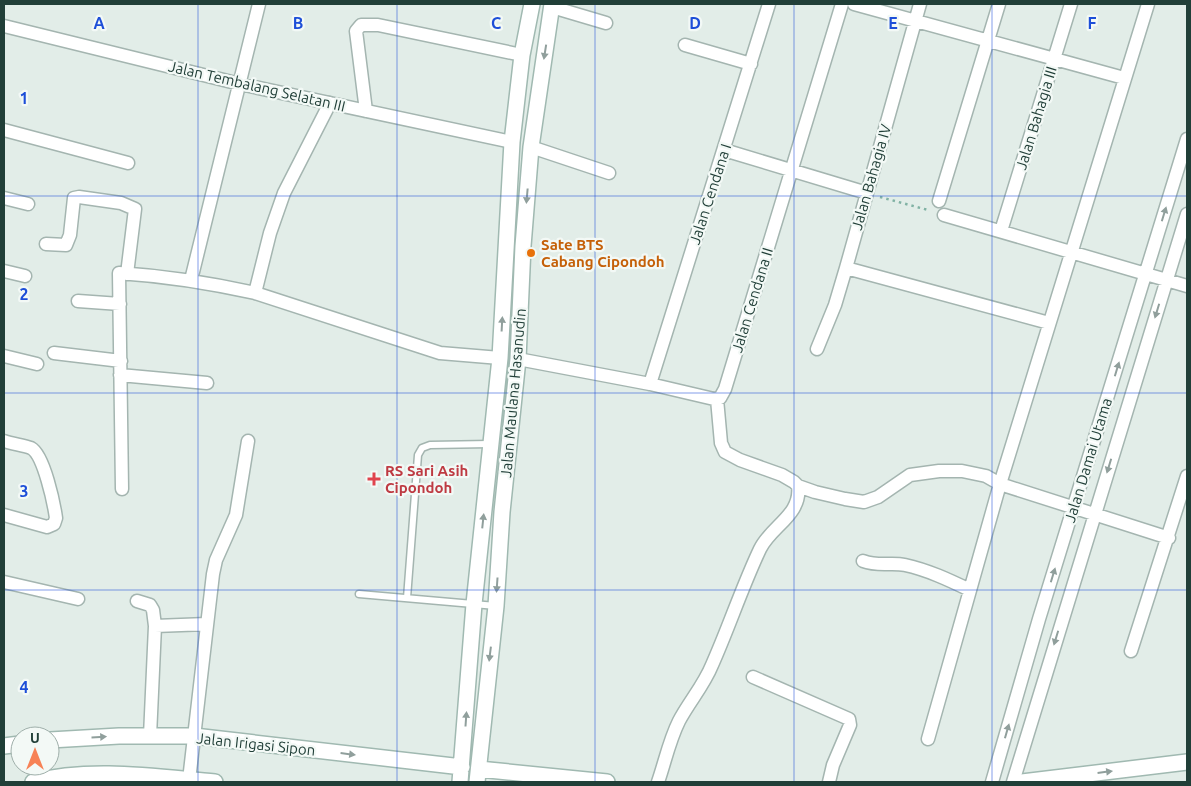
<svg xmlns="http://www.w3.org/2000/svg" width="1191" height="786" font-family="Ubuntu,sans-serif">
<rect width="100%" height="100%" fill="#e2ede8"/>
<g fill="none" stroke-linecap="round" stroke-linejoin="round">
<defs>
<path id="lane" d="M 359,594 L 496,606
M 407,598 L 418,455 L 422,448 L 430,445 L 490,444"/>
<path id="street" d="M 854,4 L 1124,78
M 552,7 L 606,23
M 4,26 L 240,84 L 512,142
M 685,45 L 751,64
M 366,111 L 356,31 L 361,25 L 378,25 L 522,55
M 4,130 L 128,163
M 531,147 L 609,173
M 724,150 L 867,193
M 4,198 L 28,204
M 939,201 L 999,4
M 944,215 L 1187,286
M 1001,231 L 1071,4
M 46,244 L 66,245 L 70,235 L 74,198 L 79,197 L 121,203 L 135,209 L 127,274
M 846,268 L 1049,323
M 4,271 L 25,276
M 191,280 L 259,4
M 255,293 L 270,233 L 284,193 L 330,103
M 78,301 L 120,304
M 817,349 L 835,305 L 846,268 L 920,4
M 54,353 L 121,361
M 4,356 L 37,364
M 518,359 L 650,384 L 714,399 L 720,398 L 725,389 L 842,4
M 120,375 L 207,383
M 650,384 L 769,4
M 717,399 L 721,443 L 725,452 L 740,460 L 782,475 L 794,482 L 798,486 L 815,492 L 845,499 L 864,502 L 878,497 L 910,475 L 939,471 L 962,471 L 986,476 L 1000,484 L 1169,538
M 4,441 C 12,444 23,445 31,448 C 44,455 54,504 56,518 L 54,524 L 47,527 L 4,515
M 122,489 L 119,273 C 165,276 210,283 255,293 L 440,353 L 500,358
M 863,561 C 879,567 891,562 905,565 C 928,570 949,580 970,590
M 4,582 L 78,599
M 137,601 L 150,605 L 153,610 L 155,626
M 1131,651 L 1187,476
M 753,677 L 849,719 L 850,725 L 833,765 L 829,782
M 150,736 L 155,626 L 207,624
M 928,739 L 1000,484 L 1148,4
M 189,780 L 213,574 L 216,560 L 236,515 L 248,441
M 658,782 C 665,762 669,741 679,721 C 689,702 704,685 712,665 C 729,627 742,587 760,549 C 771,526 802,515 798,486
M 992,782 L 1039,619 L 1187,139
M 1013,782 L 1187,214"/>
<path id="secondary" d="M 50,740 L 119,736 L 194,736 L 462,767
M 4,746 L 20,744
M 479,769 L 607,782
M 33,782 C 90,767 156,777 215,782
M 460,782 L 474,604 L 500,358 L 512,142 L 522,55 L 532,4
M 477,782 L 496,606 L 502,512 L 518,359 L 523,246 L 531,147 L 552,4
M 1022,782 L 1187,762"/>
</defs>
<use href="#lane" stroke="#a4b5b0" stroke-width="9"/>
<use href="#street" stroke="#a4b5b0" stroke-width="15"/>
<use href="#secondary" stroke="#a0b9b1" stroke-width="18"/>
<path stroke="#81b2a4" stroke-width="2.5" stroke-dasharray="2.5 4" stroke-linecap="butt" d="M 880,197 L 928,210"/>
<use href="#lane" stroke="#fff" stroke-width="6"/>
<use href="#street" stroke="#fff" stroke-width="12"/>
<use href="#secondary" stroke="#fff" stroke-width="15"/>
</g>
<defs><path id="oneway-solid" d="M-6-.8H1V-3.2L6.5 0L1 3.2V.8H-6Z" transform="scale(1.25)"/></defs>
<g fill="#909f9c">
<use href="#oneway-solid" transform="translate(545 52) rotate(99)"/>
<use href="#oneway-solid" transform="translate(527 196) rotate(95)"/>
<use href="#oneway-solid" transform="translate(1164 214) rotate(-73)"/>
<use href="#oneway-solid" transform="translate(1157 311) rotate(107)"/>
<use href="#oneway-solid" transform="translate(502 324) rotate(-87)"/>
<use href="#oneway-solid" transform="translate(1117 369) rotate(-73)"/>
<use href="#oneway-solid" transform="translate(1109 466) rotate(107)"/>
<use href="#oneway-solid" transform="translate(483 521) rotate(-84)"/>
<use href="#oneway-solid" transform="translate(1053 575) rotate(-73)"/>
<use href="#oneway-solid" transform="translate(497 585) rotate(94)"/>
<use href="#oneway-solid" transform="translate(1056 638) rotate(107)"/>
<use href="#oneway-solid" transform="translate(490 654) rotate(97)"/>
<use href="#oneway-solid" transform="translate(466 719) rotate(-86)"/>
<use href="#oneway-solid" transform="translate(1007 731) rotate(-74)"/>
<use href="#oneway-solid" transform="translate(99 737) rotate(-3)"/>
<use href="#oneway-solid" transform="translate(348 754) rotate(7)"/>
<use href="#oneway-solid" transform="translate(1105 772) rotate(-7)"/>
</g>
<path fill="none" stroke="#1d4ed8" stroke-width="1" stroke-opacity="0.55" d="M 198,4 L 198,782M 397,4 L 397,782M 595,4 L 595,782M 794,4 L 794,782M 992,4 L 992,782M 4,196 L 1187,196M 4,393 L 1187,393M 4,590 L 1187,590"/>
<circle fill="#e8710a" stroke="#f3f9f6" stroke-width="2" cx="531" cy="253" r="5"/>
<path fill="#e0444e" stroke="#f3f9f6" stroke-width="2" d="M371.5 471.5h5v5h5v5h-5v5h-5v-5h-5v-5h5z"/>
<g text-anchor="middle" dominant-baseline="central" stroke-width="4.5" stroke-linejoin="round" paint-order="stroke">
<g font-size="15" fill="#213f38" stroke="#f3f9f6">
<text transform="translate(257 86) rotate(13)">Jalan Tembalang Selatan III</text>
<text transform="translate(1036 118) rotate(-73)">Jalan Bahagia III</text>
<text transform="translate(871 177) rotate(-74)">Jalan Bahagia IV</text>
<text transform="translate(710 194) rotate(-72)">Jalan Cendana I</text>
<text transform="translate(752 300) rotate(-73)">Jalan Cendana II</text>
<text transform="translate(513 393) rotate(-85)">Jalan Maulana Hasanudin</text>
<text transform="translate(1088 460) rotate(-73)">Jalan Damai Utama</text>
<text transform="translate(256 744) rotate(6)">Jalan Irigasi Sipon</text>
</g>
<g font-size="15" font-weight="bold" fill="#c56008" stroke="#f3f9f6" text-anchor="start">
<text x="541" y="244">Sate BTS<tspan x="541" dy="17">Cabang Cipondoh</tspan></text>
</g>
<g font-size="15" font-weight="bold" fill="#be3a42" stroke="#f3f9f6" text-anchor="start">
<text x="385" y="470">RS Sari Asih<tspan x="385" dy="17">Cipondoh</tspan></text>
</g>
</g>
<g font-size="16" text-anchor="middle" font-weight="bold" fill="#1d4ed8" stroke="#f3f9f6" stroke-width="4.5" stroke-linejoin="round" paint-order="stroke">
<text x="99" y="29">A</text>
<text x="298" y="29">B</text>
<text x="496" y="29">C</text>
<text x="695" y="29">D</text>
<text x="893" y="29">E</text>
<text x="1092" y="29">F</text>
<text x="24" y="104">1</text>
<text x="24" y="300">2</text>
<text x="24" y="497">3</text>
<text x="24" y="693">4</text>
</g>
<rect width="1191" height="786" fill="none" stroke="#213f38" stroke-width="10"/>
<g transform="translate(35 751)"><circle r="24" fill="#f3f9f6" stroke="#9fafaa"/>
<path d="M0-4L9 19L0 12L-9 19Z" fill="#f78256"/>
<text y="-8" font-size="14" font-weight="bold" text-anchor="middle" fill="#213f38">U</text>
</g>
</svg>
